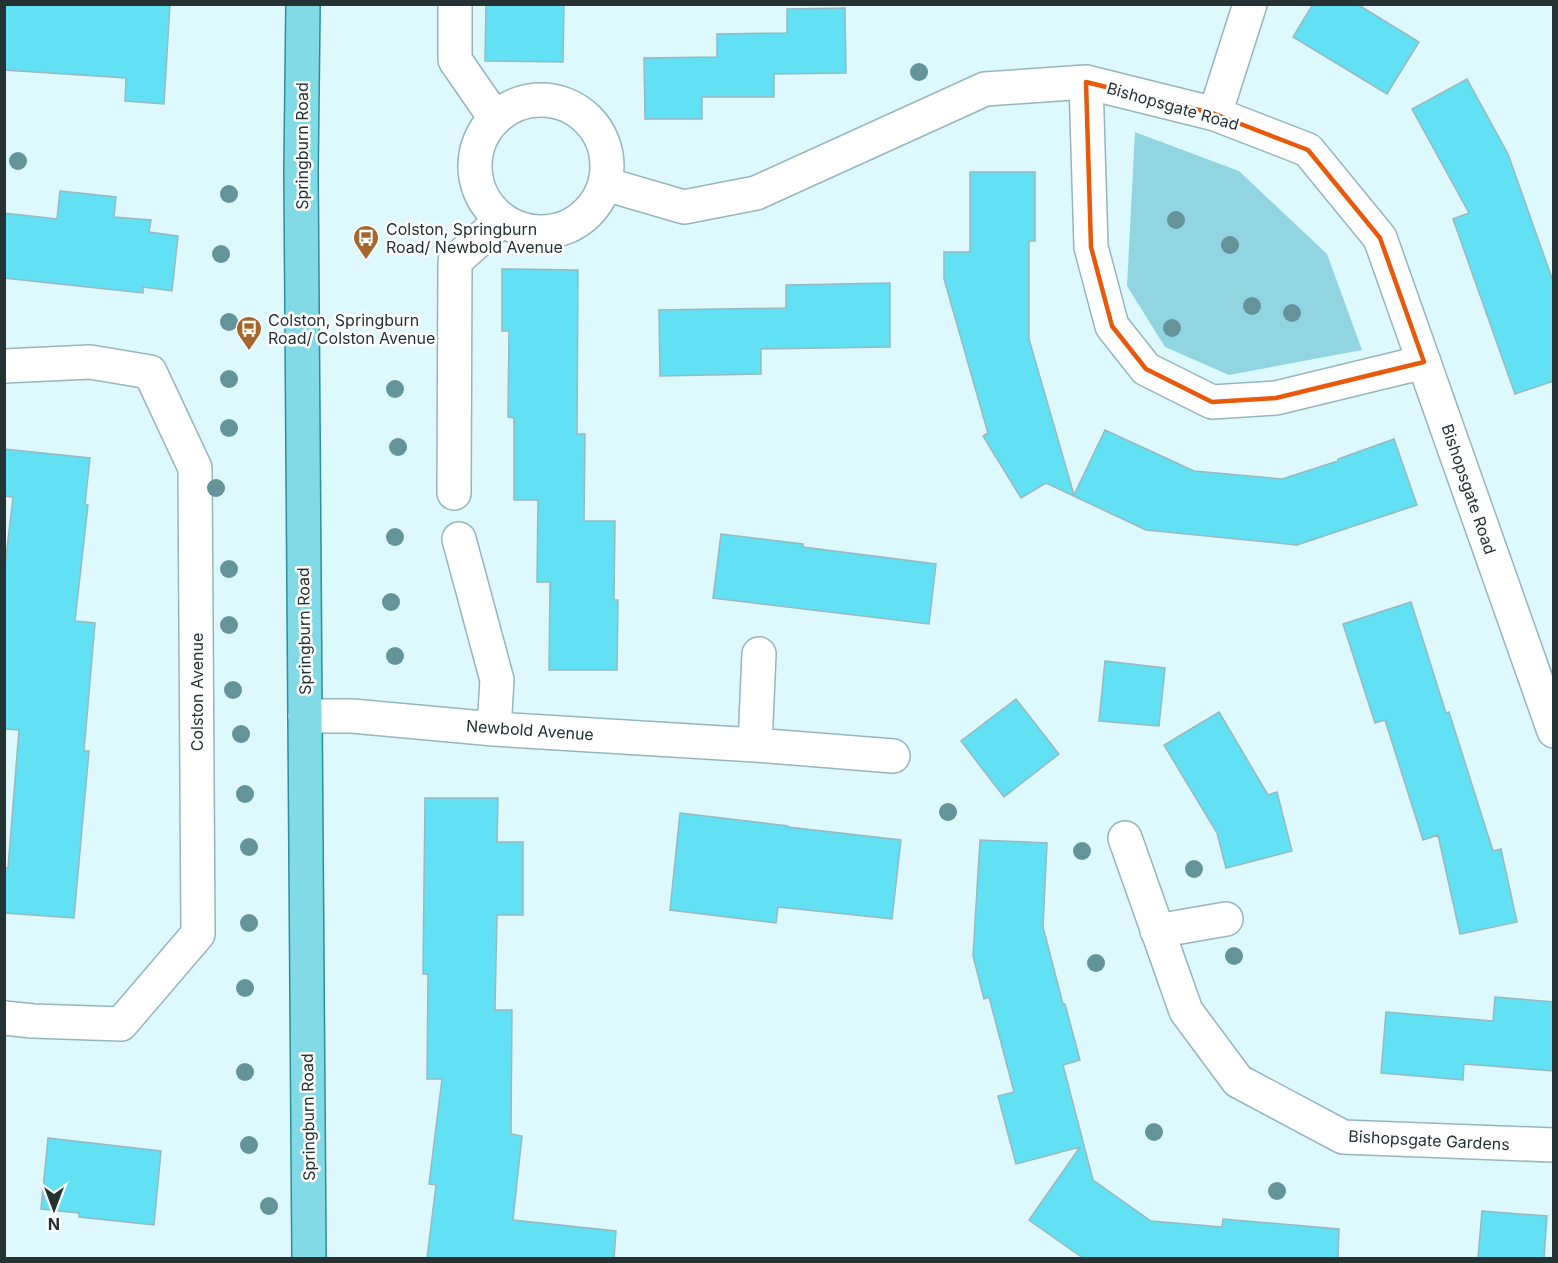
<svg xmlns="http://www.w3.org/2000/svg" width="1558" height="1263" font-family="Inter,sans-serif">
<rect width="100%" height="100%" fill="#ddf9fe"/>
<path fill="#91d5e1" d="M 1135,132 L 1239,171 L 1327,254 L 1362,350 L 1229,375 L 1165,347 L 1127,286 Z"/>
<path fill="#62e0f4" stroke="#98b9bf" stroke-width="1.5" d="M 4,4 L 170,4 L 164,104 L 125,101 L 126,78 L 4,70 Z
M 486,4 L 564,4 L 563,62 L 485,61 Z
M 1313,4 L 1357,4 L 1419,42 L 1387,94 L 1293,37 Z
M 845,8 L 846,73 L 774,74 L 774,97 L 702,97 L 702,119 L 645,119 L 644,58 L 717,57 L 717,34 L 787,33 L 787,9 Z
M 1467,79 L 1508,154 L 1554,284 L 1554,381 L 1515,394 L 1453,219 L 1469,213 L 1412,109 Z
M 970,172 L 1035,172 L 1035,241 L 1029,241 L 1029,339 L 1074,495 L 1105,430 L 1194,471 L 1282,479 L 1338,461 L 1338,459 L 1394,439 L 1417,505 L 1297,545 L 1146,530 L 1046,483 L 1021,498 L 983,436 L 988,433 L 944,279 L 944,252 L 970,252 Z
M 60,191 L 116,197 L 114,217 L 151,220 L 149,232 L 178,236 L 172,291 L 143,287 L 143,293 L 4,278 L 4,213 L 57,219 Z
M 502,269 L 578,270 L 577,434 L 585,434 L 584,521 L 615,521 L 614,600 L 618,600 L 617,670 L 549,670 L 550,582 L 537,582 L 538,500 L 514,500 L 514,418 L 508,417 L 509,331 L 502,331 Z
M 890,283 L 890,347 L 761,349 L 761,374 L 660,376 L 659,310 L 786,308 L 786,285 Z
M 4,449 L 90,458 L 85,504 L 88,505 L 75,621 L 95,623 L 84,751 L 89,751 L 74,918 L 4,913 L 4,868 L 8,868 L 19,730 L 4,729 L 4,574 L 13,497 L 4,496 Z
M 721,534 L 803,544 L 803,547 L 936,564 L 929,624 L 713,598 Z
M 1411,602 L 1446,713 L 1449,712 L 1493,851 L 1501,849 L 1517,922 L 1460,934 L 1438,835 L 1423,840 L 1385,720 L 1375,723 L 1343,624 Z
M 1105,661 L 1165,668 L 1159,726 L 1099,721 Z
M 1016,699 L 1059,754 L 1004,797 L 961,741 Z
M 1219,712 L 1268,795 L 1277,792 L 1292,851 L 1226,868 L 1217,833 L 1164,745 Z
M 425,798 L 498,798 L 497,842 L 523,842 L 523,915 L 497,915 L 495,1010 L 512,1010 L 511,1134 L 522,1136 L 513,1220 L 616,1231 L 614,1258 L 427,1258 L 436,1185 L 429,1184 L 442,1079 L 427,1079 L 428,974 L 423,974 Z
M 680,813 L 788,826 L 788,827 L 901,840 L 892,919 L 778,907 L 776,923 L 670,910 Z
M 980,840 L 1047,843 L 1043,927 L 1063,1004 L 1065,1004 L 1080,1060 L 1063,1065 L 1093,1180 L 1151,1221 L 1222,1227 L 1223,1219 L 1339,1229 L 1338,1258 L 1083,1258 L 1029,1220 L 1080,1147 L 1016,1164 L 998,1096 L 1014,1092 L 989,997 L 984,999 L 973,956 Z
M 1495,997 L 1554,1002 L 1554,1071 L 1464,1064 L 1463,1080 L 1381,1073 L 1386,1012 L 1493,1021 Z
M 48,1138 L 161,1151 L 154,1225 L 79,1217 L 79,1213 L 41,1209 Z
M 1482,1211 L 1547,1216 L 1544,1258 L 1478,1258 Z"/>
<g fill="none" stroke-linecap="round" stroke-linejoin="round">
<defs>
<path id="minor" d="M 455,4 L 455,60 L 495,118
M 1086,82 L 1091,247 L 1112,326 L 1146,369 L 1212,402 L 1276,398 L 1424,362
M475 166a66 66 0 1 1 132 0a66 66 0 1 1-132 0Z
M 1215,114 L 1250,4
M 605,184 L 684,207 L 756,193 L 985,89 L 1086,82 L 1215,114 L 1308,150 L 1380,238 L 1554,731
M 4,366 L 90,362 L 150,372 L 195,468 L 198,934 L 121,1024 L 33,1021 L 4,1018
M 454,493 L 455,261 L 502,220
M 459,539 L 497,680 L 494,729
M 305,716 L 352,716 L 494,729 L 755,745 L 893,756
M 755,745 L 759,654
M 1125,838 L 1186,1011 L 1238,1081 L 1343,1137 L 1554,1145
M 1157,931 L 1226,919"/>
<path id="major" d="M 303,4 L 301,171 L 309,1258"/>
</defs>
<use href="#minor" stroke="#95b6bc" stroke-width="36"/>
<use href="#major" stroke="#2a8f9e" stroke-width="36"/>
<use href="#minor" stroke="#fff" stroke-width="33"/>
<use href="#major" stroke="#82dae7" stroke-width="33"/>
</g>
<g fill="#64939a">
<circle cx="919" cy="72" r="9"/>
<circle cx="18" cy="161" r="9"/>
<circle cx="229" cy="194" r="9"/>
<circle cx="1176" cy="220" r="9"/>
<circle cx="1230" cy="245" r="9"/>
<circle cx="221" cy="254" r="9"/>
<circle cx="1252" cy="306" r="9"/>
<circle cx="1292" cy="313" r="9"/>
<circle cx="229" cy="322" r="9"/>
<circle cx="1172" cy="328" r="9"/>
<circle cx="229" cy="379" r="9"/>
<circle cx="395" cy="389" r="9"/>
<circle cx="229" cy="428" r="9"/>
<circle cx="398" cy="447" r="9"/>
<circle cx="216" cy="488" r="9"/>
<circle cx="395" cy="537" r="9"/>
<circle cx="229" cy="569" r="9"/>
<circle cx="391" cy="602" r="9"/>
<circle cx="229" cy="625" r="9"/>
<circle cx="395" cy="656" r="9"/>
<circle cx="233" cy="690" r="9"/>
<circle cx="241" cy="734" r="9"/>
<circle cx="245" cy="794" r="9"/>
<circle cx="948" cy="812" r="9"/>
<circle cx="249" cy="847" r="9"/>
<circle cx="1082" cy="851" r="9"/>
<circle cx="1194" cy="869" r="9"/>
<circle cx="249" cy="923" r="9"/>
<circle cx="1234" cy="956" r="9"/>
<circle cx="1096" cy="963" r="9"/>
<circle cx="245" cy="988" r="9"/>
<circle cx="245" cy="1072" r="9"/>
<circle cx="1154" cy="1132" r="9"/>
<circle cx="249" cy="1145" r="9"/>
<circle cx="1277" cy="1191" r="9"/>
<circle cx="269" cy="1206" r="9"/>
</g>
<path fill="none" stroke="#e8590c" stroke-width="4.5" stroke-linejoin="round" d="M 1086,82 L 1215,114 L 1308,150 L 1380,238 L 1424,362 L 1276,398 L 1212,402 L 1146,369 L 1112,326 L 1091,247 Z"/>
<defs>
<symbol id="bus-pin" viewBox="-11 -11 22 30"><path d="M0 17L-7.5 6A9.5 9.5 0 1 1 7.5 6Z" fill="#a6672e" stroke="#fff"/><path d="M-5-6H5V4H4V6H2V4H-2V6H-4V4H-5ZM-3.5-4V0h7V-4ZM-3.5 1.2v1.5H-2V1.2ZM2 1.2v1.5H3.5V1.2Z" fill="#fff"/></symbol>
</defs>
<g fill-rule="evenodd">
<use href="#bus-pin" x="351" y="223" width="30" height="40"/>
<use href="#bus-pin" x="234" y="314" width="30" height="40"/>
</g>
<g text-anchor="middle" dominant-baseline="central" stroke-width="5" stroke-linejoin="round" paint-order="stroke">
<g font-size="16" fill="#243234" stroke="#fff">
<text transform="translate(1173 106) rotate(16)">Bishopsgate Road</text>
<text transform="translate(302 146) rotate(-90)">Springburn Road</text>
<text transform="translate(1469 489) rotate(71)">Bishopsgate Road</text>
<text transform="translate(304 631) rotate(-91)">Springburn Road</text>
<text transform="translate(197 692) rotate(-90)">Colston Avenue</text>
<text transform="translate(530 730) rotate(4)">Newbold Avenue</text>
<text transform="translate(308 1117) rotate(-91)">Springburn Road</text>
<text transform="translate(1429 1140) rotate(3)">Bishopsgate Gardens</text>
</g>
<g font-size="16" fill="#243234" stroke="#fff" text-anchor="start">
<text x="386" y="229">Colston, Springburn<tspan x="386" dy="18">Road/ Newbold Avenue</tspan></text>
<text x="268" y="320">Colston, Springburn<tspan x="268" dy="18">Road/ Colston Avenue</tspan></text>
</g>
</g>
<rect width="1558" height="1263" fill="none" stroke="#243234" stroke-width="12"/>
<g transform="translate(54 1209) rotate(180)" stroke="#ffffff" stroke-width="4.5" paint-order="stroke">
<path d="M0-4.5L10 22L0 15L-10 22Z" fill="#243234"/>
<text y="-9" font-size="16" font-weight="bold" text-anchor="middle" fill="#243234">N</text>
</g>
</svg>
